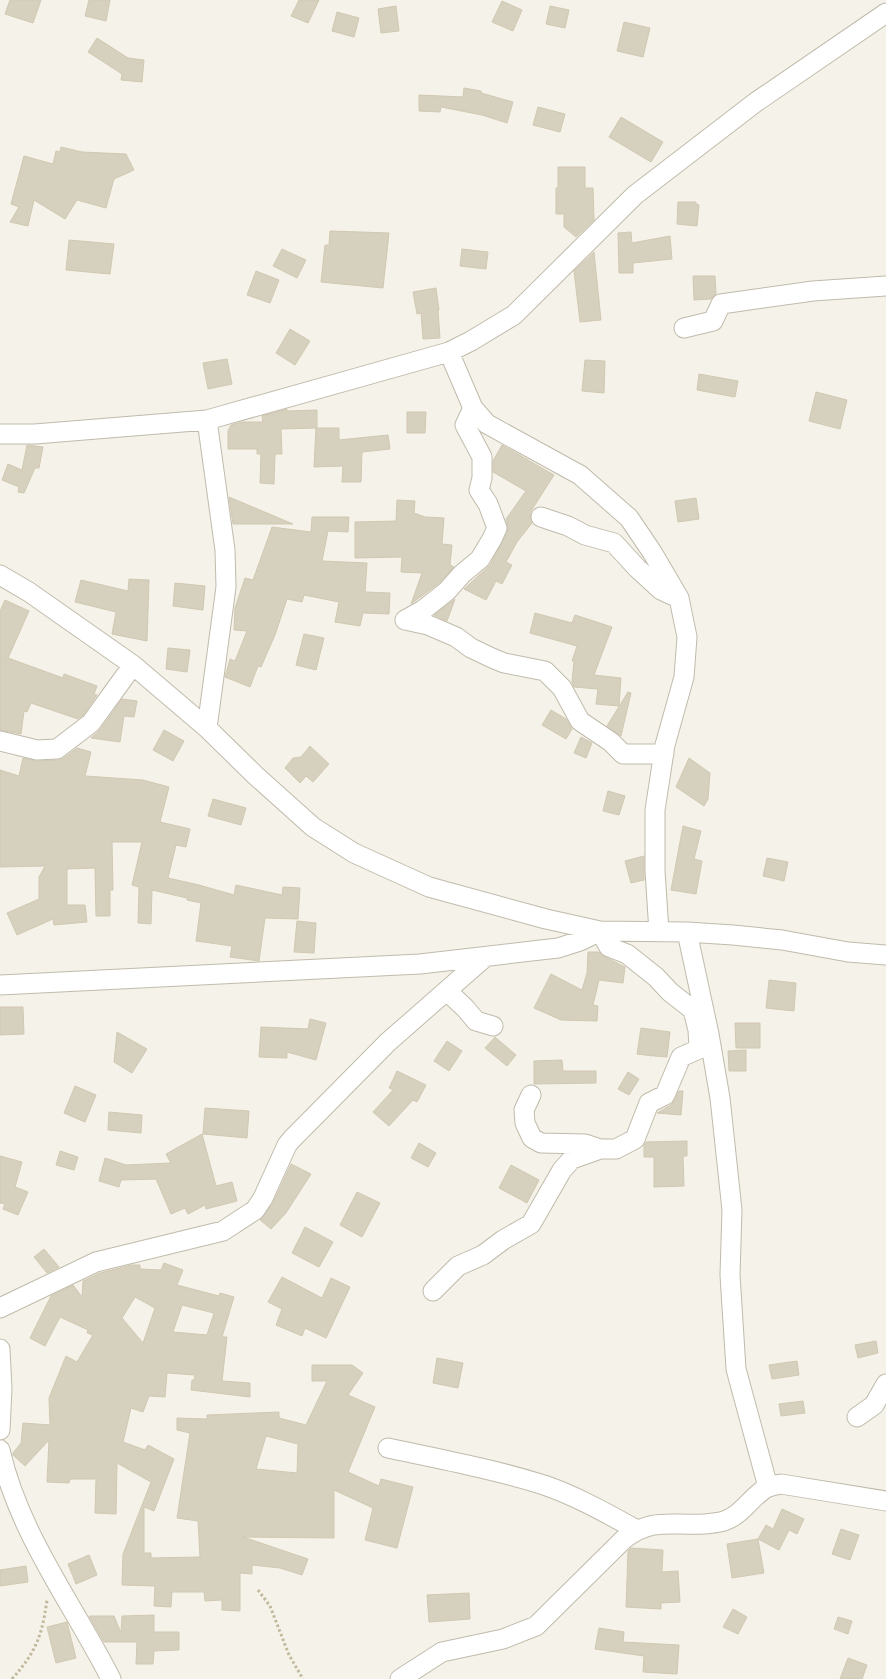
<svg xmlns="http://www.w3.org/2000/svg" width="886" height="1679" font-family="'Source Sans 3',sans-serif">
<rect width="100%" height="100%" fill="#f4f2e9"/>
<path fill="#d6d0be" stroke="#d1c8b1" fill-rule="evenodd" d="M 10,0 L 41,0 L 33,23 L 5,14 Z
M 89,0 L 110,0 L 106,21 L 85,16 Z
M 299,0 L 319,0 L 308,23 L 291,16 Z
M 502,1 L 522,10 L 513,31 L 492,22 Z
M 396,6 L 399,31 L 381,33 L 378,9 Z
M 550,6 L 569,10 L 565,28 L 546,24 Z
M 337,12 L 359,18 L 354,37 L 332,31 Z
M 624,22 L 650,28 L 643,57 L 617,51 Z
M 97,38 L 128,58 L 144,60 L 142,82 L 121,80 L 122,74 L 88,52 Z
M 464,88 L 481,91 L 481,93 L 513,102 L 507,123 L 482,115 L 441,107 L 440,112 L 419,111 L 419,95 L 463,97 Z
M 538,107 L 565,114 L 560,132 L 533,125 Z
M 621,117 L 663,142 L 651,162 L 609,137 Z
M 61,147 L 82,152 L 126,154 L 134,170 L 114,179 L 106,208 L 77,200 L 65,219 L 34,200 L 28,226 L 10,222 L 19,207 L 11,204 L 24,156 L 53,164 L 56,151 L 60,152 Z
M 558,167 L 585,167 L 585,188 L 593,188 L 594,220 L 576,237 L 564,227 L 564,214 L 556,214 L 556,188 L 558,188 Z
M 678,202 L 696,202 L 696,204 L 699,205 L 697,226 L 677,224 Z
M 330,231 L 389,233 L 383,288 L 321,282 L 325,245 L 329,245 Z
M 631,232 L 632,243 L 670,236 L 672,259 L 633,263 L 633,273 L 619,273 L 618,233 Z
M 69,240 L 114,244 L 110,274 L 66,270 Z
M 282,249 L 306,260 L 297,278 L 273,266 Z
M 462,249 L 488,252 L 486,269 L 460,266 Z
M 594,252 L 601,320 L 580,322 L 574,271 Z
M 256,271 L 279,280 L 270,303 L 247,295 Z
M 693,276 L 715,276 L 716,294 L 711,299 L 694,300 Z
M 436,288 L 439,310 L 438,311 L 440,338 L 423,339 L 421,313 L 417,314 L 413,292 Z
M 290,329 L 310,341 L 295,365 L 276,353 Z
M 227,359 L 232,384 L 208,389 L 203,363 Z
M 585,360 L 605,361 L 604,393 L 582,391 Z
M 699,374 L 738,381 L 735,397 L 697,390 Z
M 816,392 L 847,400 L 840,429 L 809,421 Z
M 287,409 L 287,411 L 317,410 L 317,428 L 339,428 L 339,440 L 388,435 L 390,449 L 362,452 L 361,482 L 342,482 L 343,466 L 314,467 L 316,428 L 281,429 L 282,454 L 275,454 L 274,484 L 260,483 L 261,454 L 257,454 L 257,449 L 228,449 L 228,431 L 231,425 L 242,422 L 263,422 L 262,416 Z
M 407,412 L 426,412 L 425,433 L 407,433 Z
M 27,445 L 43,447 L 39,468 L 35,468 L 24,493 L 18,492 L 19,487 L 2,480 L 8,464 L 22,470 Z
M 502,445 L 554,475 L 533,508 L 530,514 L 532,523 L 517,542 L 506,562 L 512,565 L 502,584 L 496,581 L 486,600 L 464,589 L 490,565 L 507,532 L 508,528 L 506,519 L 526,491 L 493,472 L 493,461 Z
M 229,497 L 293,524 L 233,524 Z
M 696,498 L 699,519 L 678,522 L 675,501 Z
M 397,500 L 415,501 L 414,513 L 425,517 L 444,518 L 442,544 L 452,545 L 450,565 L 454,567 L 439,583 L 411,604 L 422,573 L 401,572 L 402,557 L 355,558 L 355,522 L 396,521 Z
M 312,517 L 349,517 L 348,532 L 328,531 L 322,561 L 367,563 L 365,592 L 390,593 L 389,614 L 363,613 L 360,626 L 335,622 L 339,602 L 304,595 L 302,602 L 287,599 L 275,635 L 261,667 L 258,666 L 250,687 L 225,677 L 230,659 L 235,661 L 247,631 L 234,630 L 235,608 L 245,578 L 253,580 L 272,527 L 311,532 Z
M 129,579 L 149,580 L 147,641 L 112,634 L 116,612 L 75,602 L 81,580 L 128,591 Z
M 175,583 L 205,586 L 203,610 L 173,606 Z
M 455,599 L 447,621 L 434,615 L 454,600 Z
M 5,600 L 29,611 L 8,658 L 63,678 L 64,674 L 97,686 L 94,694 L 97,695 L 83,715 L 78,719 L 31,703 L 27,712 L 24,711 L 21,734 L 0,730 L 0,611 Z
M 535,613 L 572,623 L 575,615 L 612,627 L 594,675 L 621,678 L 619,706 L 596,704 L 598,689 L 574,687 L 572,682 L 574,661 L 572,661 L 577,646 L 530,633 Z
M 304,634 L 324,638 L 316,670 L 296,665 Z
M 168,648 L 190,650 L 187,672 L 166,669 Z
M 628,692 L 631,693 L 621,736 L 607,726 Z
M 122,699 L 137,701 L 134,717 L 124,716 L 120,742 L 91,738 L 100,730 Z
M 551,710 L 566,719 L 572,729 L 566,739 L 542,725 Z
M 164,730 L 184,741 L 173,761 L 153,750 Z
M 581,737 L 592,743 L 586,758 L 574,753 Z
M 310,746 L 329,764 L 313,782 L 306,776 L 300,783 L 285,768 L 293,758 L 301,757 Z
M 77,748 L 91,752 L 85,776 L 143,780 L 169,787 L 160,822 L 190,829 L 186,847 L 176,845 L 168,878 L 199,885 L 234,895 L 236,885 L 282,895 L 283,887 L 300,888 L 298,919 L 265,918 L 259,961 L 230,957 L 232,946 L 196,941 L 201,903 L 187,900 L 187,898 L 152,890 L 151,924 L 138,923 L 139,887 L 132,885 L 142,842 L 112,842 L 113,890 L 110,890 L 110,916 L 96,916 L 95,868 L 67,869 L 67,905 L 85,905 L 87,922 L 54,925 L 53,919 L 17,935 L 7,913 L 39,899 L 39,877 L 45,866 L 0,867 L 0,770 L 19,776 L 23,758 L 37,761 L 58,760 L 64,758 Z
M 689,758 L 710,773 L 708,799 L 704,806 L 676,787 Z
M 608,791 L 625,796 L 619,815 L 603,811 Z
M 213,799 L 246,808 L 241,825 L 208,816 Z
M 683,826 L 701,831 L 694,859 L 702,861 L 696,894 L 671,890 Z
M 644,856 L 644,880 L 631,883 L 625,861 Z
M 767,858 L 788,862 L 784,881 L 763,876 Z
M 297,921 L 316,923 L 314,953 L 294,952 Z
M 588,952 L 599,952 L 605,957 L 625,967 L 623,983 L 599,980 L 593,1005 L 598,1006 L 597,1021 L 561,1020 L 534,1008 L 551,974 L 582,990 L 587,973 Z
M 769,980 L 796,983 L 794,1011 L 766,1008 Z
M 0,1007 L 23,1007 L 24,1034 L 0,1035 Z
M 310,1019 L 326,1023 L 316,1060 L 287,1052 L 287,1058 L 259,1057 L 261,1027 L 308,1029 Z
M 735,1023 L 760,1023 L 760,1048 L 736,1048 Z
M 641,1028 L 670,1032 L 667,1057 L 654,1056 L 654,1054 L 653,1056 L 637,1054 Z
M 117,1032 L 147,1049 L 132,1073 L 114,1062 Z
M 495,1037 L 516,1055 L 507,1066 L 485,1048 Z
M 447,1041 L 462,1051 L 449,1071 L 434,1061 Z
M 746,1050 L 746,1071 L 729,1071 L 728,1051 Z
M 562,1060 L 563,1071 L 596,1071 L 596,1083 L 534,1084 L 534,1061 Z
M 397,1071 L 426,1085 L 417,1102 L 413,1100 L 389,1126 L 373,1112 L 393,1090 L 389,1088 Z
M 628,1072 L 639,1079 L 629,1095 L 618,1089 Z
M 75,1086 L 96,1095 L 85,1122 L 64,1113 Z
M 679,1091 L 683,1091 L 681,1115 L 657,1113 L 671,1105 L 675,1099 Z
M 205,1108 L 249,1111 L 247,1138 L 203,1134 Z
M 109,1112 L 142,1115 L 141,1133 L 108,1130 Z
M 202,1134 L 216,1186 L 232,1182 L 237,1201 L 206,1209 L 205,1205 L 188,1214 L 185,1208 L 171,1214 L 156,1179 L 121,1180 L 119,1187 L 99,1181 L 105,1158 L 126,1165 L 171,1163 L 166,1154 Z
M 687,1141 L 687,1156 L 683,1156 L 684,1186 L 654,1187 L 654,1157 L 644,1157 L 644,1145 L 646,1142 Z
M 419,1143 L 436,1153 L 428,1167 L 411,1158 Z
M 60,1151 L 78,1157 L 74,1170 L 56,1165 Z
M 0,1156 L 22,1162 L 15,1187 L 28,1192 L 18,1215 L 3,1209 L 5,1204 L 0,1203 Z
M 291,1164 L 311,1174 L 286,1213 L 271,1229 L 260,1220 L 273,1203 Z
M 511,1165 L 539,1180 L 527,1203 L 499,1188 Z
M 357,1192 L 380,1203 L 362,1237 L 340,1225 Z
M 305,1227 L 333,1242 L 319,1267 L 292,1253 Z
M 44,1249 L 59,1267 L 47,1273 L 34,1257 Z
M 164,1263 L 183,1270 L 177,1285 L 219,1296 L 220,1293 L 234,1297 L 222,1337 L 227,1337 L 222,1381 L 250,1383 L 250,1397 L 191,1390 L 192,1380 L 194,1380 L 195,1375 L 167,1373 L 165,1397 L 149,1396 L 143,1412 L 131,1408 L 123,1442 L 145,1450 L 148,1445 L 174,1459 L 154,1511 L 144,1507 L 144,1553 L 151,1553 L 151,1558 L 200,1557 L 198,1521 L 177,1518 L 190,1433 L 177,1430 L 177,1418 L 207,1419 L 207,1415 L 279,1412 L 279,1418 L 306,1425 L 327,1381 L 312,1381 L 312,1365 L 352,1365 L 363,1373 L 348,1395 L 375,1407 L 348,1472 L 379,1486 L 381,1479 L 413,1487 L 397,1548 L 365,1540 L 373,1508 L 334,1490 L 334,1538 L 243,1537 L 308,1559 L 302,1575 L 280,1568 L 252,1565 L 252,1574 L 240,1573 L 240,1611 L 222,1610 L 222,1600 L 205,1601 L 204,1592 L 172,1592 L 171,1607 L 154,1606 L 155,1586 L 122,1585 L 123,1554 L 151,1482 L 117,1463 L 116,1514 L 95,1513 L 96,1479 L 70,1479 L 69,1483 L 47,1482 L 49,1440 L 25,1466 L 13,1455 L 13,1453 L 21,1443 L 23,1423 L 50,1425 L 49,1398 L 66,1356 L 77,1362 L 93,1335 L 87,1333 L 88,1330 L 60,1317 L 45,1346 L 30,1338 L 51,1296 L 73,1285 L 82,1297 L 83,1281 L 100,1273 L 131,1265 L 140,1265 L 140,1269 L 161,1270 ZM 135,1297 L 155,1308 L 143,1343 L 122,1318 ZM 182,1305 L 214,1313 L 207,1335 L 173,1332 ZM 266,1436 L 298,1444 L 297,1473 L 256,1469 Z
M 282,1277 L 322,1298 L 331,1278 L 350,1287 L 326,1338 L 305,1328 L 302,1336 L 276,1325 L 282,1309 L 268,1302 Z
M 876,1341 L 878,1353 L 858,1358 L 855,1345 Z
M 437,1358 L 463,1363 L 458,1388 L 433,1383 Z
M 797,1361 L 799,1375 L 772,1379 L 769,1365 Z
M 803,1401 L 805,1413 L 781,1416 L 779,1404 Z
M 782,1509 L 804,1519 L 797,1534 L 789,1530 L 779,1550 L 758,1539 L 766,1525 L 773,1529 Z
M 841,1529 L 859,1535 L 850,1560 L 832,1554 Z
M 758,1539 L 764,1573 L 732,1578 L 727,1544 Z
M 631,1548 L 663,1550 L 662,1572 L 678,1571 L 680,1602 L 661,1603 L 661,1609 L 626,1607 L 628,1551 Z
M 89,1555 L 97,1575 L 76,1584 L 68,1564 Z
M 26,1566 L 28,1582 L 0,1586 L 0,1570 Z
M 469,1593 L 470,1619 L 429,1622 L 427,1595 Z
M 733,1609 L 747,1617 L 738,1634 L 723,1627 Z
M 154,1615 L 154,1632 L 179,1632 L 179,1650 L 154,1651 L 153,1664 L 136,1664 L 137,1642 L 104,1642 L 89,1616 L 114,1616 L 121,1633 L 122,1616 Z
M 838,1617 L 852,1621 L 848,1634 L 834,1629 Z
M 67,1622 L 76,1658 L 56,1663 L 47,1627 Z
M 599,1628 L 624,1632 L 623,1642 L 679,1645 L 677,1674 L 643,1672 L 644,1656 L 595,1649 Z
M 848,1658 L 867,1665 L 862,1679 L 840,1679 Z"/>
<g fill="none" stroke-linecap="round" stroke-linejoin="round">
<defs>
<path id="street" d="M 684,328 L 713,321 L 721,304 L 813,291 L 886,286
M 449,352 L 473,408 L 487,424 L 580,475 L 629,518 L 652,552 L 679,598 L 687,637 L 684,677 L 665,745 L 655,810 L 655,871 L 659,932
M 0,434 L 35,434 L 207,420 L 449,352 L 471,341 L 514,315 L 635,195 L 756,102 L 886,13
M 541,517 L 568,526 L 585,535 L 614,543 L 637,568 L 661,590 L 678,598
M 0,575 L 29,592 L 133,665 L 207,728 L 255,775 L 313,827 L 354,853 L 429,887 L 546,919 L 600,931 L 687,932 L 733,935 L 782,940 L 848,952 L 886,955
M 405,620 L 428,625 L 456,637 L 471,648 L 492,658 L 504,663 L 545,671 L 562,688 L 580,721 L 611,742 L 623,754 L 664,754
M 405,620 L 423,610 L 447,591 L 462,574 L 480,559 L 492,539 L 497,528 L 488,504 L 479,490 L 482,478 L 482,457 L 465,425 L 473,408
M 207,728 L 226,587 L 225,550 L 207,420
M 0,741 L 37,750 L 57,749 L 91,723 L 133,665
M 687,932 L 709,1034 L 720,1098 L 732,1210 L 730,1275 L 736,1369 L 768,1487
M 0,985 L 420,964 L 558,948 L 580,941 L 600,931 L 609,947 L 627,954 L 656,977 L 670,992 L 693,1010 L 698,1030 L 699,1049 L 681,1057 L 665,1095 L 649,1103 L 635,1139 L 616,1149 L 600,1149 L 585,1144 L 541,1143 L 532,1138 L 525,1123 L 524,1110 L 531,1095
M 447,991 L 465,1008 L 476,1021 L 493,1026
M 433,1291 L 458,1266 L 483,1255 L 503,1240 L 531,1224 L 562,1170 L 572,1159 L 600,1149
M 0,1308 L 96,1262 L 223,1231 L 255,1210 L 263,1198 L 287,1145 L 292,1139 L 388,1042 L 485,957
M 0,1349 L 2,1389 L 0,1430
M 857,1417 L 874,1405 L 886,1384
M 388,1448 C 440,1459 493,1469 544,1485 C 576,1496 606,1513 637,1530
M 0,1450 C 19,1534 73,1604 111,1679
M 400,1679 L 442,1652 L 503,1639 L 536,1626 L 624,1539 C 653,1517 671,1526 705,1524 C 711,1523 718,1523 724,1521 C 742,1515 750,1498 766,1488 C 770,1486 776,1485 781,1484 L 886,1501"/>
</defs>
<use href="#street" stroke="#c0bbab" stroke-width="21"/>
<path stroke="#c2b99c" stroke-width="3" stroke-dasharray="2.5 2.5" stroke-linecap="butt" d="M 258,1590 L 270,1606 L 289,1655 L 303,1679
M 12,1679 C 36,1652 42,1636 47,1600"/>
<use href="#street" stroke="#fff" stroke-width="19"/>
</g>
</svg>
